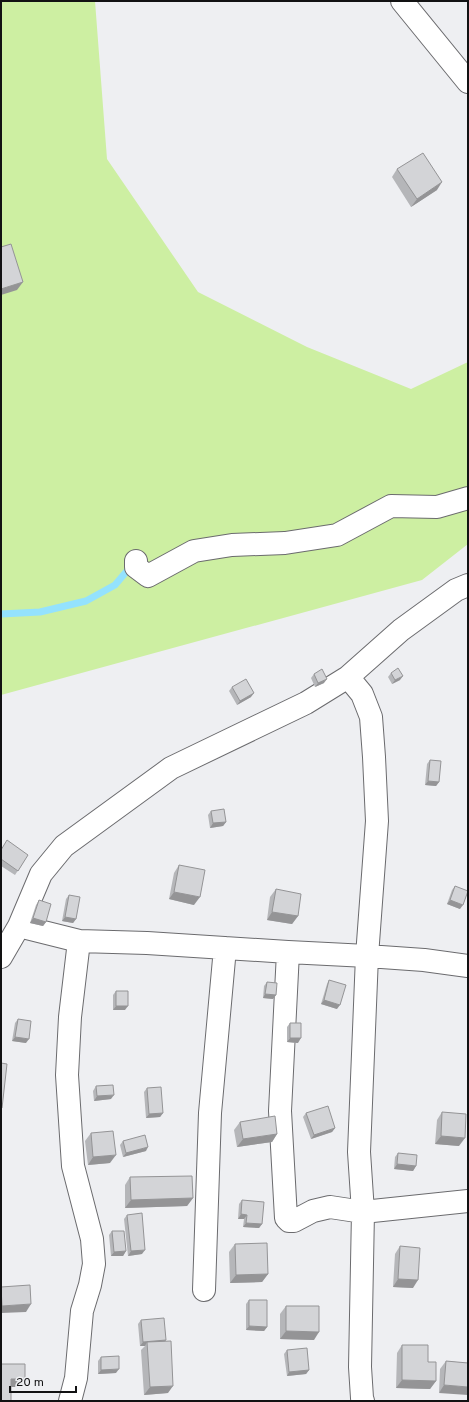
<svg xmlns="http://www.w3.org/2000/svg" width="469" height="1402" font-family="Overpass,sans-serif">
<rect width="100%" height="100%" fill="#eeeff2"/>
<path fill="#cdefa2" d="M 1,1 L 95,1 L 107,159 L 198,292 L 307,347 L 411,389 L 468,362 L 468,544 L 422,580 L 1,695 Z"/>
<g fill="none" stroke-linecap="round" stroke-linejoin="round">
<path stroke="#94e2fd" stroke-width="7" d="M 1,614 L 40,612 L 86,601 L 115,585 L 132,565"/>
<defs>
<path id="minor" d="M 402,1 L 468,82
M 136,561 L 136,567 L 148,576 L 194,551 L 232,545 L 285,543 L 337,535 L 391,506 L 437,507 L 468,498
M 348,677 L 362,694 L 371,717 L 374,757 L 377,821 L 367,956 L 359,1152 L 363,1212 L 360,1367 L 362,1398 L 363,1401
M 19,926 L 79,941 L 147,943 L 288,952 L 367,956 L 424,960 L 468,966
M 288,952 L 280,1111 L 286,1218 L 289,1221 L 294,1221 L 313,1211 L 330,1207 L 363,1212 L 468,1201
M 1,957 L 19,926 L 41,874 L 64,846 L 171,768 L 306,703 L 348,677 L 401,630 L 456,590 L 468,585
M 204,1290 L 210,1113 L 225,948
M 70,1401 L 76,1378 L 82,1311 L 90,1285 L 94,1264 L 92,1239 L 73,1166 L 67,1075 L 70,1017 L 79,941"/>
</defs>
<use href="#minor" stroke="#6b6b6e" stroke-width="24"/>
<use href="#minor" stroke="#fff" stroke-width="22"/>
</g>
<path fill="#b5b6b9" d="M 397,169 L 437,190 L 411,207 L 392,177 Z
M 391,673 L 400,680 L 392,684 L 388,677 Z
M 314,674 L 324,683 L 315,687 L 311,678 Z
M 232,687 L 251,697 L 237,705 L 229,691 Z
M 430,760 L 439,782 L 436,786 L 425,785 L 427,764 Z
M 211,811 L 226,822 L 223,826 L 210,828 L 208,815 Z
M 1,850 L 28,855 L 15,875 L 1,866 Z
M 179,865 L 194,905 L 169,899 L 174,873 Z
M 455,886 L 460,909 L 447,904 L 452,890 Z
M 276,889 L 298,916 L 292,924 L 267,920 L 270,897 Z
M 69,895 L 76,919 L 73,923 L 62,921 L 66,899 Z
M 39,900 L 46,922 L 43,926 L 30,923 L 36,905 Z
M 329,980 L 337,1009 L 321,1004 L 327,984 Z
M 267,982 L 276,995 L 273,999 L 263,998 L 264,986 Z
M 116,991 L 125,1010 L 113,1010 L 113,995 Z
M 18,1019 L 26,1043 L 12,1041 L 15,1023 Z
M 290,1023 L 298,1043 L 287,1042 L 287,1027 Z
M 96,1086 L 111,1099 L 94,1101 L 93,1091 Z
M 147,1088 L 163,1113 L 160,1117 L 146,1118 L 144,1092 Z
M 442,1112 L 459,1146 L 435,1144 L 437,1120 Z
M 306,1113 L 335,1128 L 332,1132 L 311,1139 L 303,1117 Z
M 240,1122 L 277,1134 L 272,1142 L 237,1147 L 234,1130 Z
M 91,1133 L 110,1163 L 88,1165 L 85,1141 Z
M 123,1141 L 146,1151 L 123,1157 L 120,1145 Z
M 398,1153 L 416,1166 L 413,1171 L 394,1169 L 395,1157 Z
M 130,1177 L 193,1198 L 187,1206 L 125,1208 L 125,1185 Z
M 242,1200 L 262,1224 L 259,1228 L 243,1227 L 244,1219 L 238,1219 L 239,1204 Z
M 127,1215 L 142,1254 L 128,1256 L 124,1219 Z
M 112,1231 L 126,1251 L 123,1256 L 111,1256 L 109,1235 Z
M 235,1244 L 268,1274 L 262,1282 L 230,1283 L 229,1252 Z
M 400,1246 L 413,1288 L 393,1287 L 395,1254 Z
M 249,1300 L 267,1327 L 264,1331 L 246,1330 L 246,1304 Z
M 286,1306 L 314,1340 L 280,1339 L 280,1314 Z
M 141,1320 L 166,1340 L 165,1341 L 168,1393 L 144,1395 L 141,1350 L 145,1346 L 140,1346 L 138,1324 Z
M 402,1345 L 428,1362 L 436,1381 L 430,1389 L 396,1388 L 397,1353 Z
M 287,1350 L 309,1370 L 306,1374 L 287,1376 L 284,1354 Z
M 101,1357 L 116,1373 L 98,1374 L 98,1361 Z
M 446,1361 L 468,1363 L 439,1393 L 440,1369 Z"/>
<path fill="#949496" d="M 442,182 L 437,190 L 411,207 L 417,199 Z
M 23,282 L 17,290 L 1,295 L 1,289 Z
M 403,676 L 400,680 L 392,684 L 395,680 Z
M 327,679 L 324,683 L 315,687 L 318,683 Z
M 254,693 L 251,697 L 237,705 L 240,701 Z
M 428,781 L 439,782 L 436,786 L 425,785 Z
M 226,822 L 223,826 L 210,828 L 213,823 Z
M 174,892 L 200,897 L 194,905 L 169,899 Z
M 450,900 L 463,905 L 460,909 L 447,904 Z
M 272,912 L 298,916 L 292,924 L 267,920 Z
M 65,917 L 76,919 L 73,923 L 62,921 Z
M 33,918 L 46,922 L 43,926 L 30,923 Z
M 265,994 L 276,995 L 273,999 L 263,998 Z
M 324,1000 L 340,1005 L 337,1009 L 321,1004 Z
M 116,1006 L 128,1006 L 125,1010 L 113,1010 Z
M 15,1037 L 29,1039 L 26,1043 L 12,1041 Z
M 290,1038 L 301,1038 L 298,1043 L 287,1042 Z
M 114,1095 L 111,1099 L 94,1101 L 97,1096 Z
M 163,1113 L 160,1117 L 146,1118 L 149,1114 Z
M 335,1128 L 332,1132 L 311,1139 L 314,1135 Z
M 277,1134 L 272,1142 L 237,1147 L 243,1139 Z
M 441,1136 L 465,1138 L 459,1146 L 435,1144 Z
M 148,1147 L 146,1151 L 123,1157 L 126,1153 Z
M 116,1155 L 110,1163 L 88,1165 L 93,1157 Z
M 397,1164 L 416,1166 L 413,1171 L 394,1169 Z
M 193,1198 L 187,1206 L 125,1208 L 131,1200 Z
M 241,1214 L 247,1215 L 244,1219 L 238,1219 Z
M 246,1223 L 262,1224 L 259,1228 L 243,1227 Z
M 145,1250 L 142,1254 L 128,1256 L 131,1251 Z
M 126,1251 L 123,1256 L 111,1256 L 114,1252 Z
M 268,1274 L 262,1282 L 230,1283 L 236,1275 Z
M 398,1279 L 418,1280 L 413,1288 L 393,1287 Z
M 31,1304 L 26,1312 L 1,1313 L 1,1307 L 2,1306 Z
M 249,1326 L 267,1327 L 264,1331 L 246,1330 Z
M 286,1331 L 319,1332 L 314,1340 L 280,1339 Z
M 166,1340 L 163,1344 L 147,1342 L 145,1346 L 140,1346 L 143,1342 Z
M 119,1369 L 116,1373 L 98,1374 L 101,1370 Z
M 309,1370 L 306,1374 L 287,1376 L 289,1372 Z
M 11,1379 L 25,1379 L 20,1387 L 5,1387 Z
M 402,1380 L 436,1381 L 430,1389 L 396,1388 Z
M 444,1385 L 468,1387 L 468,1395 L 439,1393 Z
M 173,1386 L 168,1393 L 144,1395 L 150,1387 Z"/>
<path fill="#d3d4d7" stroke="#949496" d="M 423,153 L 442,182 L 417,199 L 397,169 Z
M 11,244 L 23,282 L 1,289 L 1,247 Z
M 398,668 L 403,676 L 395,680 L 391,673 Z
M 322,669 L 327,679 L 318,683 L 314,674 Z
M 246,679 L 254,693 L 240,701 L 232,687 Z
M 430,760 L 441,761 L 439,782 L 428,781 Z
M 224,809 L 226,822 L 213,823 L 211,811 Z
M 7,840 L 28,855 L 18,871 L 1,859 L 1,850 Z
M 179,865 L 205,870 L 200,897 L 174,892 Z
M 455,886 L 468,891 L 463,905 L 450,900 Z
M 276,889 L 301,894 L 298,916 L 272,912 Z
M 69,895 L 80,897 L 76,919 L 65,917 Z
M 39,900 L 51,904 L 46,922 L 33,918 Z
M 329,980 L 346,985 L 340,1005 L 324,1000 Z
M 267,982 L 277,983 L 276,995 L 265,994 Z
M 116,991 L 128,991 L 128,1006 L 116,1006 Z
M 18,1019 L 31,1021 L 29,1039 L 15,1037 Z
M 290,1023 L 301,1023 L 301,1038 L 290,1038 Z
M 1,1063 L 7,1064 L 2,1108 L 1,1107 Z
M 113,1085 L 114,1095 L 97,1096 L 96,1086 Z
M 161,1087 L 163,1113 L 149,1114 L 147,1088 Z
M 328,1106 L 335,1128 L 314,1135 L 306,1113 Z
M 442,1112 L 466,1114 L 465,1138 L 441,1136 Z
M 275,1116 L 277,1134 L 243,1139 L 240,1122 Z
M 113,1131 L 116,1155 L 93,1157 L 91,1133 Z
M 145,1135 L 148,1147 L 126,1153 L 123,1141 Z
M 398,1153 L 417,1155 L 416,1166 L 397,1164 Z
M 192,1176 L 193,1198 L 131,1200 L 130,1177 Z
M 242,1200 L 264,1202 L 262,1224 L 246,1223 L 247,1215 L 241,1214 Z
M 142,1213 L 145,1250 L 131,1251 L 127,1215 Z
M 112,1231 L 124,1231 L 126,1251 L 114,1252 Z
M 267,1243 L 268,1274 L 236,1275 L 235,1244 Z
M 400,1246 L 420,1248 L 418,1280 L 398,1279 Z
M 30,1285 L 31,1304 L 2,1306 L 1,1287 Z
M 249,1300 L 267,1300 L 267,1327 L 249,1326 Z
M 286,1306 L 319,1306 L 319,1332 L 286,1331 Z
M 164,1318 L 166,1340 L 143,1342 L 141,1320 Z
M 171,1341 L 173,1386 L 150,1387 L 147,1342 Z
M 402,1345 L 428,1345 L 428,1362 L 436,1362 L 436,1381 L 402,1380 Z
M 307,1348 L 309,1370 L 289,1372 L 287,1350 Z
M 119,1356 L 119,1369 L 101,1370 L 101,1357 Z
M 446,1361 L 468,1363 L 468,1387 L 444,1385 Z
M 1,1364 L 25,1364 L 25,1379 L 11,1379 L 11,1401 L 1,1401 Z"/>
<rect width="469" height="1402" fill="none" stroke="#121213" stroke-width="4"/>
<path d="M10 1386v6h66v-6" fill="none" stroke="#121213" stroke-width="2"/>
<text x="16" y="1386" font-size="12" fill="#121213" stroke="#eeeff2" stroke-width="3" paint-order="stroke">20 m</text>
</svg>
